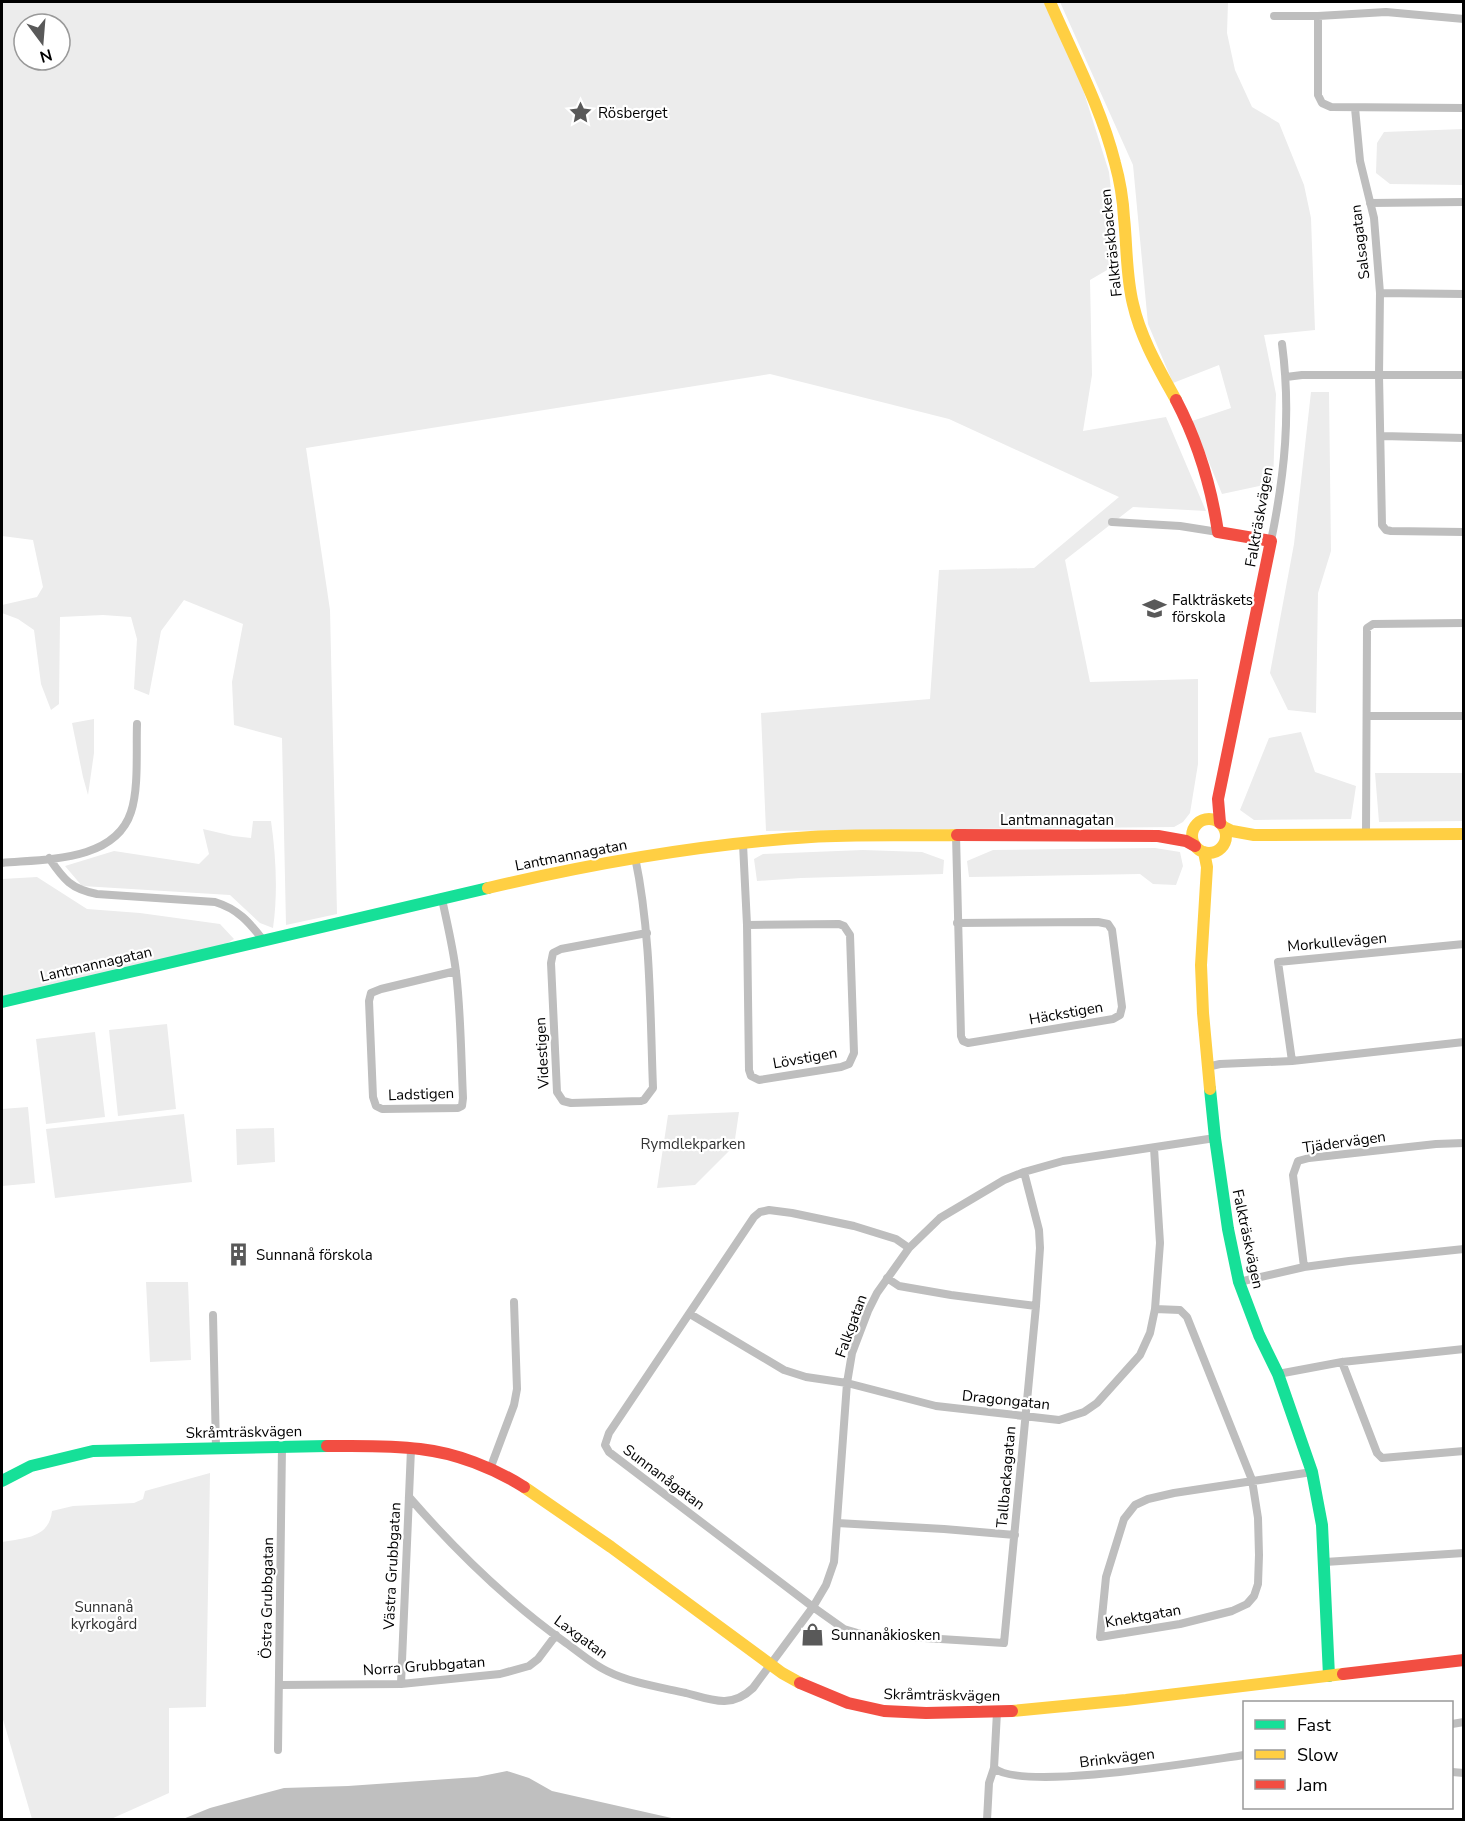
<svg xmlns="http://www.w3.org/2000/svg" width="1465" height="1821" font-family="'Nunito Sans',sans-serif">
<rect width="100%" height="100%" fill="#fff"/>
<path fill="#ececec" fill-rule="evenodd" d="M 2,2 L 1044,2 L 1081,83 L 1109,172 L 1119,263 L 1090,280 L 1092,375 L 1083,431 L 1166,417 L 1206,511 L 1133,507 L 1065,560 L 1090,682 L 1198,679 L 1198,764 L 1190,813 L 1183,822 L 1174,827 L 766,831 L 761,713 L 930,699 L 939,570 L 1034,568 L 1119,497 L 949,419 L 770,374 L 306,448 L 330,610 L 337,914 L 286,925 L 282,738 L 234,725 L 232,682 L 243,624 L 184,600 L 161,631 L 149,695 L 134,689 L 137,639 L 131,617 L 103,615 L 60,617 L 59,704 L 51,710 L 41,684 L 34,630 L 18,619 L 2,613 L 2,605 L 37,597 L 43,587 L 33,540 L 2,536 ZM 24,24 L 60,24 L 60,60 L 24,60 Z
M 1060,2 L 1228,2 L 1227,33 L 1235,70 L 1252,107 L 1279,123 L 1304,185 L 1311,218 L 1315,330 L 1264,335 L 1276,394 L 1273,483 L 1222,494 L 1192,421 L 1231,408 L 1219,365 L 1173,383 L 1148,324 L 1133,165 Z
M 1463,129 L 1463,185 L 1390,184 L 1376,173 L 1377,143 L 1384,132 Z
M 1311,392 L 1329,392 L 1331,551 L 1318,593 L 1316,713 L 1288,710 L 1270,673 L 1294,544 Z
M 94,719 L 94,753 L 88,795 L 83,777 L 72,723 Z
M 1301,732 L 1315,772 L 1356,786 L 1351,819 L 1254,820 L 1240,810 L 1269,738 Z
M 1375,773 L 1463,773 L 1463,821 L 1379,822 Z
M 253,821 L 271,821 C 276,856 278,893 273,928 L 260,923 L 230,895 L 82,886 L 65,866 L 114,851 L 199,864 L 209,854 L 203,829 L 233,836 L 251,838 Z
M 1155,848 L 1180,852 L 1183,866 L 1176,885 L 1153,884 L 1140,874 L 969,877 L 967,861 L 993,850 Z
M 863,850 L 922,852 L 944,860 L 943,874 L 801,878 L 757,881 L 754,859 L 763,854 Z
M 37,877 L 87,909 L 140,913 L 220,924 L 234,939 L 224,945 L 2,997 L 2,879 Z
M 167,1024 L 176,1109 L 118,1116 L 109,1030 Z
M 95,1032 L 105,1117 L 46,1124 L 36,1039 Z
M 28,1107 L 35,1183 L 2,1186 L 2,1109 Z
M 739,1112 L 734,1146 L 695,1185 L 657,1188 L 668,1115 Z
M 184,1114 L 192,1182 L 55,1198 L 46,1129 Z
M 274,1128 L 275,1162 L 237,1165 L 236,1129 Z
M 146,1282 L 188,1282 L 191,1360 L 150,1362 Z
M 210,1473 L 206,1707 L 169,1708 L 169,1793 L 111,1819 L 32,1819 L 2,1716 L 2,1542 C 23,1538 49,1539 52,1511 L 73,1506 L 134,1503 L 143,1499 L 145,1491 Z"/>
<path fill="#bfbfbf" d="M 507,1771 L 529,1778 L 552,1791 L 676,1819 L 183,1819 L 210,1808 L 284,1788 L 348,1786 L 477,1777 Z"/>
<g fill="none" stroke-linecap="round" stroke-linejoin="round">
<path stroke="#bebebe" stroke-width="8" d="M 1274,16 L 1318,16
M 1464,19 L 1386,12 L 1318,16 L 1318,95 L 1322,103 L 1331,107 L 1464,108
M 1355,108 L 1360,161 L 1374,218 L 1380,293 L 1379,375 L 1382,525 L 1386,530 L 1391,531 L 1464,532
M 1370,203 L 1464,202
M 1380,293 L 1464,294
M 1286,377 L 1302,375 L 1464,375
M 1382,436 L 1464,438
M 1112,522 L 1180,526 L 1218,532
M 1271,541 C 1285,473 1291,412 1282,344
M 1368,716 L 1464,716
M 1366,833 L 1367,628 L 1373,624 L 1464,623
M 956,835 L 961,1036 L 963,1041 L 968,1043 L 1113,1019 L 1120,1015 L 1122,1007 L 1112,930 L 1108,924 L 1098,922 L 957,923
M 743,844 L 747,925 L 749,1070 L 751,1076 L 759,1080 L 841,1067 L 849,1064 L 854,1053 L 850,935 L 844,926 L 839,924 L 747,925
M 635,857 C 651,933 650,1011 653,1088 L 644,1100 L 641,1101 L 571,1103 L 563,1101 L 557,1092 L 551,963 L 553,953 L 561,949 L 647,933
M 49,858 C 64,880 71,889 97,894 L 215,902 C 238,909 249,922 263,940
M 2,863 C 44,859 115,862 131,812 C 139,788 136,750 137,724
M 442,899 C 447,923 453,947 456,972 C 461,1014 461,1056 463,1098 L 462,1106 L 458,1108 L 382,1109 L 376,1106 L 373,1097 L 369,1001 L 371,993 L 381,989 L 456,971
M 1292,1061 L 1278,962 L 1464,944
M 1207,1067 L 1220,1064 L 1292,1061 L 1464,1042
M 909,1248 L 896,1239 L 854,1226 L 792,1213 L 769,1210 L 760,1212 L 754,1217 L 609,1433 L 605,1445 L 609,1452 L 813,1607 L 844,1629 L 861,1634 L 1004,1643 L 1036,1306 L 1040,1248 L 1039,1230 L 1024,1172
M 1304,1267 L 1293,1175 L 1298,1161 L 1309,1158 L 1436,1144 L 1464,1143
M 887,1278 L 899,1286 L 951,1295 L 1036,1306
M 1239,1282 L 1304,1267 L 1349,1261 L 1464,1249
M 1155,1309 L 1180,1310 L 1187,1317 L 1252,1480 L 1258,1518 L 1259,1555 L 1258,1584 L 1254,1596 L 1247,1604 L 1232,1611 L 1180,1624 L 1100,1637 L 1106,1577 L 1124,1519 L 1135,1505 L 1148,1499 L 1174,1493 L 1312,1472
M 690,1314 L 784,1370 L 806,1377 L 847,1383 L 936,1406 L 1059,1420 L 1084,1412 L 1097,1403 L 1140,1355 L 1150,1333 L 1155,1309 L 1160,1243 L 1154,1148
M 213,1315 L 216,1448
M 1342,1362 L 1377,1453 L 1382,1458 L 1464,1451
M 1278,1374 L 1342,1362 L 1464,1349
M 490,1469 L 514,1405 L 517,1389 L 514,1302
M 409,1497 C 456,1551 507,1601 566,1643 C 579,1652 592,1664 607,1671 C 631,1683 659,1687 686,1693 C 712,1700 731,1709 753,1688 L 813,1607 L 826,1585 L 834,1562 L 847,1383 L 852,1353 L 868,1311 L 877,1293 L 909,1248 L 940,1218 L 1004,1180 L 1024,1172 L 1063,1161 L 1215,1138
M 837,1523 L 944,1529 L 1015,1535
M 1325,1562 L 1464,1553
M 401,1684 L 411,1449
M 280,1685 L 401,1684 L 500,1674 L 529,1666 L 538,1659 L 556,1635
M 997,1712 L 994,1768 C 1022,1792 1201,1761 1244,1755
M 1452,1724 L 1464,1722
M 278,1750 L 282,1446
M 1452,1772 L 1464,1773
M 987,1820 L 989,1783 L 994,1768"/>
<path stroke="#16e098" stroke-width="12" d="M 2,1002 L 488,888
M 1210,1089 L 1215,1138 L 1228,1229 L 1239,1282 L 1259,1335 L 1278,1374 L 1312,1472 L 1322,1525 L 1329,1676
M 2,1481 L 31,1466 L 93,1451 L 327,1446"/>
<path stroke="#ffcf43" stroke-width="12" d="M 1050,2 C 1073,55 1101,107 1115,163 C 1120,181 1123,199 1124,218 C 1127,246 1126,276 1133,304 C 1141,339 1159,369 1176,400
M1192 836a17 17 0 1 1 34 0a17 17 0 1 1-34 0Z
M 1224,827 L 1232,831 L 1254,835 L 1464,834
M 1204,852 L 1207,867 L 1201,965 L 1203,1013 L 1210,1089
M 488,888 C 594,863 702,844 811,837 C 859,834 909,836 957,835
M 524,1487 L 611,1547 L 782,1673 L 800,1683
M 1012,1711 L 1126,1700 L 1343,1674"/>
<path stroke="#f24e42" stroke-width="12" d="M 1176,400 C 1198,442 1211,485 1218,532 L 1271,541 L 1218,799 L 1220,823
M 957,835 L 1158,836 L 1186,841 L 1195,846
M 327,1446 C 358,1446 390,1445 420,1449 C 456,1453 494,1468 524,1487
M 1343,1674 L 1464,1660
M 800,1683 L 848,1703 L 884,1711 L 926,1713 L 1012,1711"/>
</g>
<defs>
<symbol id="sight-bare" viewBox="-9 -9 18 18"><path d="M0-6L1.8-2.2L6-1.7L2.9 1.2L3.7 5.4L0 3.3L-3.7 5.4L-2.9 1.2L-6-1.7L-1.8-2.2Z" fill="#595959" stroke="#fff" stroke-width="2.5" paint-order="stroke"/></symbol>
<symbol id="school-bare" viewBox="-9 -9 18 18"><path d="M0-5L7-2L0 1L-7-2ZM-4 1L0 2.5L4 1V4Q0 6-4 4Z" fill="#595959" stroke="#fff" stroke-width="2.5" paint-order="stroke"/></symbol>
<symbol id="building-bare" viewBox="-9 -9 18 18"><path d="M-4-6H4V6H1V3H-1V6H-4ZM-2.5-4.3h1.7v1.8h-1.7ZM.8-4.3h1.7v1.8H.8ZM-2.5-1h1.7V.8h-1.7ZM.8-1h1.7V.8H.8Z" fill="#595959" stroke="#fff" stroke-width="2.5" paint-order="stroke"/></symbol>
<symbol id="shop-bare" viewBox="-9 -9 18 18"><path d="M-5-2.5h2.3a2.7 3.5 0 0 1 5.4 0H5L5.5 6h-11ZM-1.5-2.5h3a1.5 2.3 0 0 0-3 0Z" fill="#595959" stroke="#fff" stroke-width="2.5" paint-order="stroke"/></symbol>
</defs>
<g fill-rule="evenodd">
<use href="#sight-bare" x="564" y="96" width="33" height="33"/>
<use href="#school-bare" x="1138" y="592" width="33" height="33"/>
<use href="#building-bare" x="222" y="1238" width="33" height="33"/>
<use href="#shop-bare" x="796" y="1618" width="33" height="33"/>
</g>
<g text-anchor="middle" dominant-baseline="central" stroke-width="4.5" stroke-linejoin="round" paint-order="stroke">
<g font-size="15" fill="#000" stroke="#fff" text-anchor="start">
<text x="598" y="113">Rösberget</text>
<text x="1172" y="600">Falkträskets<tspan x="1172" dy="17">förskola</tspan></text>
<text x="256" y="1255">Sunnanå förskola</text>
<text x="831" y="1635">Sunnanåkiosken</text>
</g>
<g font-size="15" fill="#000" stroke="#fff">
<text transform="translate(1360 242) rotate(-97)">Salsagatan</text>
<text transform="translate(1111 243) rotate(-96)">Falkträskbacken</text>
<text transform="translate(1259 517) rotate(-80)">Falkträskvägen</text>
<text x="1057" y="820">Lantmannagatan</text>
<text transform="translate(571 855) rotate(-11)">Lantmannagatan</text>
<text transform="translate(1337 942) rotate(-5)">Morkullevägen</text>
<text transform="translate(96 964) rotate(-13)">Lantmannagatan</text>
<text transform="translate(1066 1013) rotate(-10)">Häckstigen</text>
<text transform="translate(542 1053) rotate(-93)">Videstigen</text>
<text transform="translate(805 1058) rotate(-10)">Lövstigen</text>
<text transform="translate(421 1094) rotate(-2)">Ladstigen</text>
<text transform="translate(1344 1142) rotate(-8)">Tjädervägen</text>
<text transform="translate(1248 1239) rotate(78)">Falkträskvägen</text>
<text transform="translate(851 1326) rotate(-70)">Falkgatan</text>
<text transform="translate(1006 1400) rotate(6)">Dragongatan</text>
<text transform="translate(244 1432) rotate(-1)">Skråmträskvägen</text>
<text transform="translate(664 1477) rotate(37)">Sunnanågatan</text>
<text transform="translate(1006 1477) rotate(-85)">Tallbackagatan</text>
<text transform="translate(392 1566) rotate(-87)">Västra Grubbgatan</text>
<text transform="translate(267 1598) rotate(-89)">Östra Grubbgatan</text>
<text transform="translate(1143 1616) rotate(-10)">Knektgatan</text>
<text transform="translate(581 1637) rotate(36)">Laxgatan</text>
<text transform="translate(424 1666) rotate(-4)">Norra Grubbgatan</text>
<text transform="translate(942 1695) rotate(1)">Skråmträskvägen</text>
<text transform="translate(1117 1758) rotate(-7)">Brinkvägen</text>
</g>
<g font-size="15" fill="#333" stroke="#fff">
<text x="693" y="1144">Rymdlekparken</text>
<text x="104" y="1607">Sunnanå<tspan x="104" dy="17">kyrkogård</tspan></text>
</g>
</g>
<rect width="1465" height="1821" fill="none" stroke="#000000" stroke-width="6"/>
<rect x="1243" y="1701" width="210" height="108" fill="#ffffff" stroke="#999999" stroke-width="1.5"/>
<rect x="1255" y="1720" width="30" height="9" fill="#16e098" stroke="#999999" stroke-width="1.5"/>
<text x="1297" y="1731" font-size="18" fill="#000000">Fast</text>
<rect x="1255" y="1750" width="30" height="9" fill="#ffcf43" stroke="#999999" stroke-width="1.5"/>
<text x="1297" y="1761" font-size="18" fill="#000000">Slow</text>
<rect x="1255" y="1780" width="30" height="9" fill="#f24e42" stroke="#999999" stroke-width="1.5"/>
<text x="1297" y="1791" font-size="18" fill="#000000">Jam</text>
<g transform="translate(42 42) rotate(164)"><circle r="28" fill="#ffffff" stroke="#999999" stroke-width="1.5"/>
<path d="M0-4.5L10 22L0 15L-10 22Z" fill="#595959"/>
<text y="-9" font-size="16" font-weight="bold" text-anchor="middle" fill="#000000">N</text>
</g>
</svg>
